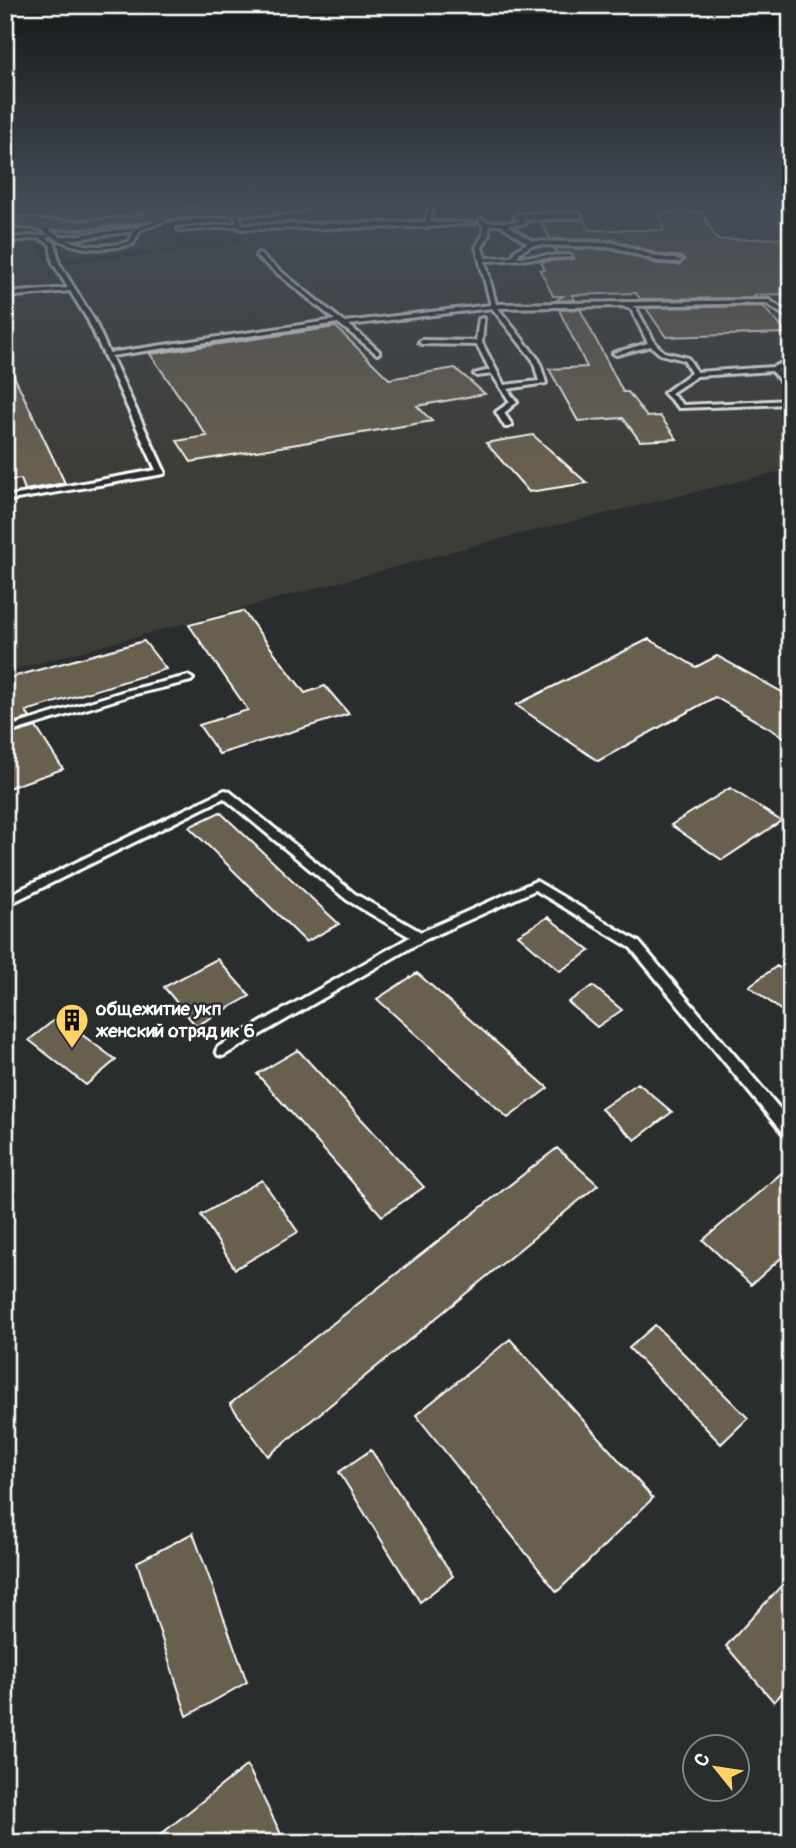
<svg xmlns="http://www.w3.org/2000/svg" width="796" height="1848" font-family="Pangolin,sans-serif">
<rect width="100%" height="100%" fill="#2a2d2e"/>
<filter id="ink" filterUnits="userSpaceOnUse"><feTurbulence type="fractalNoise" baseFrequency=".0143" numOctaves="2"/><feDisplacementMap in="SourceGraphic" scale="14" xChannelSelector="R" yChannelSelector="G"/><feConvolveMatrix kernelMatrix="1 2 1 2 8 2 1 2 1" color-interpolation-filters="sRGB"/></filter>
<g filter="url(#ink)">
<path fill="#3d3c38" d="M 791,210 L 791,469 L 495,540 L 5,672 L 5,242 L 35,240 L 47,264 L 186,252 L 246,244 L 229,227 L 445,214 L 596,215 Z
M 167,222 L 159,228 L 179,247 L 64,259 L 60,246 L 45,233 L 76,234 Z"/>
<path fill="#596e5a" stroke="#acb6ac" stroke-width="2" d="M 5,207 L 169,207 C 134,222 41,230 5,215 Z"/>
<path fill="#685e4f" stroke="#fff" stroke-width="2" d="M 702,212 L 717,240 L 780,238 L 791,248 L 791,294 L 754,295 L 756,298 L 640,299 L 636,293 L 572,295 L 575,300 L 555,301 L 563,296 L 553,296 L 540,270 L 545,270 L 541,262 L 574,259 L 570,253 L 557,253 L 554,248 L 614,250 L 658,264 L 679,265 L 685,260 L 682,257 L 659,254 L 614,240 L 550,239 L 541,222 L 583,219 L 590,230 L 664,230 L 658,213 Z
M 763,306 L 787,333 L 666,337 L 646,308 Z
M 580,309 L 623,392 L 628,392 L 647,417 L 660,416 L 677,439 L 640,441 L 623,418 L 578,421 L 549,369 L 587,367 L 559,310 Z
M 336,327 L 389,379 L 455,368 L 485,394 L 417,406 L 432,421 L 191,462 L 177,441 L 207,436 L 150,354 Z
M 5,357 L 65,483 L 25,490 L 21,479 L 5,481 Z
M 533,435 L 587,483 L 529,492 L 486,443 Z
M 243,611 L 305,693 L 325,686 L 349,714 L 219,754 L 199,725 L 248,710 L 189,625 Z
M 649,639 L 696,667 L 717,656 L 791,697 L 791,741 L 715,697 L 598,761 L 516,705 Z
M 144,641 L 166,669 L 26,711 L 30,718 L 5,725 L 5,679 Z
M 36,727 L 63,769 L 5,789 L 5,736 Z
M 730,788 L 781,821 L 722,860 L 671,825 Z
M 220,812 L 339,924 L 306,942 L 189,827 Z
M 548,917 L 590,951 L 560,971 L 518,935 Z
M 217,959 L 250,996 L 196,1026 L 164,987 Z
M 777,966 L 791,976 L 791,1018 L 749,986 Z
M 417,973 L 548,1088 L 508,1118 L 377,999 Z
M 593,986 L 622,1010 L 597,1027 L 568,1002 Z
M 58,1017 L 116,1060 L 86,1085 L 29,1040 Z
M 298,1050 L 424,1187 L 382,1216 L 257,1074 Z
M 638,1083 L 672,1112 L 635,1140 L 601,1109 Z
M 557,1148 L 598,1185 L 268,1456 L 230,1404 Z
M 791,1165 L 791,1249 L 751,1285 L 703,1240 Z
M 262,1180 L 298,1232 L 235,1269 L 201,1215 Z
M 655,1325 L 748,1418 L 721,1444 L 629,1348 Z
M 510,1339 L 653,1498 L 557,1592 L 416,1415 Z
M 371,1450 L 453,1576 L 420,1602 L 339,1472 Z
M 193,1533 L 247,1682 L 187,1716 L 137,1562 Z
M 791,1575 L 791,1683 L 774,1702 L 726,1646 Z
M 247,1765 L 281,1834 L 271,1843 L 150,1843 Z"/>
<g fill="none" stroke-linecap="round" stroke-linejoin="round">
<defs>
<path id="lane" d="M 429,207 L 433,207 L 430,222 L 476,223 L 427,227 L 241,229 L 238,226 L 181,231 L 178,229 L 237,223 L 233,211 L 235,210 L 237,211 L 243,225 L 425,222 Z
M 176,214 L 181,215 L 140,230 L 133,244 C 94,253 67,250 35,225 L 40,224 L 61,237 L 137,228 ZM 134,231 L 129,242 C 107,247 88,248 67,240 Z
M 519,215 L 526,224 L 507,225 L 532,241 L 614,243 L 658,257 L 682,260 L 679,262 L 658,261 L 614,247 L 532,245 L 519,253 L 518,257 L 569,255 L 572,257 L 485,261 L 496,304 L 769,300 L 791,315 L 791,320 L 766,303 L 632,306 L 636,308 L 655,343 L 664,352 L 688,358 L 697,372 L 773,367 L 791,359 L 791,364 L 778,370 L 791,387 L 791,394 L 772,371 L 697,376 L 671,393 L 683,405 L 791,400 L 791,404 L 679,408 L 664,393 L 691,373 L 684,360 L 660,354 L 651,346 L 616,355 L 613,353 L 648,343 L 631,309 L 621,306 L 498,308 L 539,360 L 546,383 L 507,389 L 517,402 L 504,413 L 512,425 L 508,427 L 505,427 L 496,412 L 510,402 L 492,374 L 477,376 L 474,374 L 490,370 L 477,345 L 422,344 L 419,342 L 422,340 L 476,341 L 479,319 L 484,318 L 482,343 L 504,385 L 539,381 L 533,360 L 492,308 L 349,325 L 379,351 L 379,353 L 377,354 L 338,323 L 111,356 L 165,472 L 164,474 L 5,501 L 5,497 L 156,470 L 88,320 L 70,291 L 5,297 L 5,293 L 68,288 L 53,263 L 50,244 L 39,238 L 5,242 L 5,238 L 49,235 L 49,237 L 46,238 L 55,243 L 59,263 L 94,320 L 109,353 L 335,320 L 256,256 L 258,253 L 344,322 L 491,305 L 476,247 L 483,235 L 483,225 L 479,221 L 482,219 L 487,222 L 520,222 L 516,217 ZM 489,225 L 501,225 L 527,243 L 515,251 L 512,257 L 485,258 L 482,247 L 489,235 Z
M 188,676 L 193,679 L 191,681 L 131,695 L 5,734 L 5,728 L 125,691 Z
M 225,790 L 229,791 L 355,894 L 421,932 L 536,881 L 639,942 L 791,1122 L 791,1139 L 786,1137 L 631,948 L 535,890 L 424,940 L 223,1056 L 218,1055 L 216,1051 L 218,1047 L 410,937 L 347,900 L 224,798 L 5,906 L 5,897 Z"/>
<path id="street" d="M 577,213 L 581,214 L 581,218 L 519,220 L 514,217 L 519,214 Z"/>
<path id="primary" d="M 163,207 L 185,207 L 183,209 L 308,207 L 300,212 C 250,215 199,215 150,221 C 101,226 55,234 5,225 L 5,215 C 54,224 116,225 163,207 Z"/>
</defs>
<use href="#lane" stroke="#fff" stroke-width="6"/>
<use href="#street" stroke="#fff" stroke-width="6"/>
<use href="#primary" stroke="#fff" stroke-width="6"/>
<use href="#lane" fill="#2a2d2e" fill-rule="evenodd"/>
<use href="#street" fill="#2a2d2e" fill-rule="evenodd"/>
<use href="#primary" fill="#746a5a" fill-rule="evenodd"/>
</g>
</g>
<linearGradient id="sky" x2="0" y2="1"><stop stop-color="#171919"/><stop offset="0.44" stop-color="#444c57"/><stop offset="1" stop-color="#444c57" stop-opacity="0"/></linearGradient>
<rect width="796" height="466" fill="url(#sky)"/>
<defs>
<symbol id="building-pin" viewBox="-11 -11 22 30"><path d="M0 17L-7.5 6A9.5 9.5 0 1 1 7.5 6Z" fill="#ffd166" stroke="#2a2d2e"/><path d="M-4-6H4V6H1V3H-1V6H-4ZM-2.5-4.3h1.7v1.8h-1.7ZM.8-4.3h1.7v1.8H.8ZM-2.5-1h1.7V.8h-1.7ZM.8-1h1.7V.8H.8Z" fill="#111"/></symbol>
</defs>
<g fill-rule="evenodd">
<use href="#building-pin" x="53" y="1001" width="38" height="52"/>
</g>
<g text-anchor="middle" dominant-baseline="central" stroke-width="5" stroke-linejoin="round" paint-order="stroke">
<g font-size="19" font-weight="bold" fill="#fff" stroke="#2a2d2e" text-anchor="start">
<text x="96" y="1009">общежитие укп<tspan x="96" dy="22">женский отряд ик 6</tspan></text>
</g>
</g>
<rect width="796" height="1848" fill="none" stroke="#2a2d2e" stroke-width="28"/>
<rect x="14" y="14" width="768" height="1820" fill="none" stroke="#fff" stroke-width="2.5" filter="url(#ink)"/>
<g transform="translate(716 1768) rotate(300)"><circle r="33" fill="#2a2d2e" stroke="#7f8182" stroke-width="2"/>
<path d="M0-5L12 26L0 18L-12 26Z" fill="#ffd166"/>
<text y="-10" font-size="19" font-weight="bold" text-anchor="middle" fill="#ffffff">С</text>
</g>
</svg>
